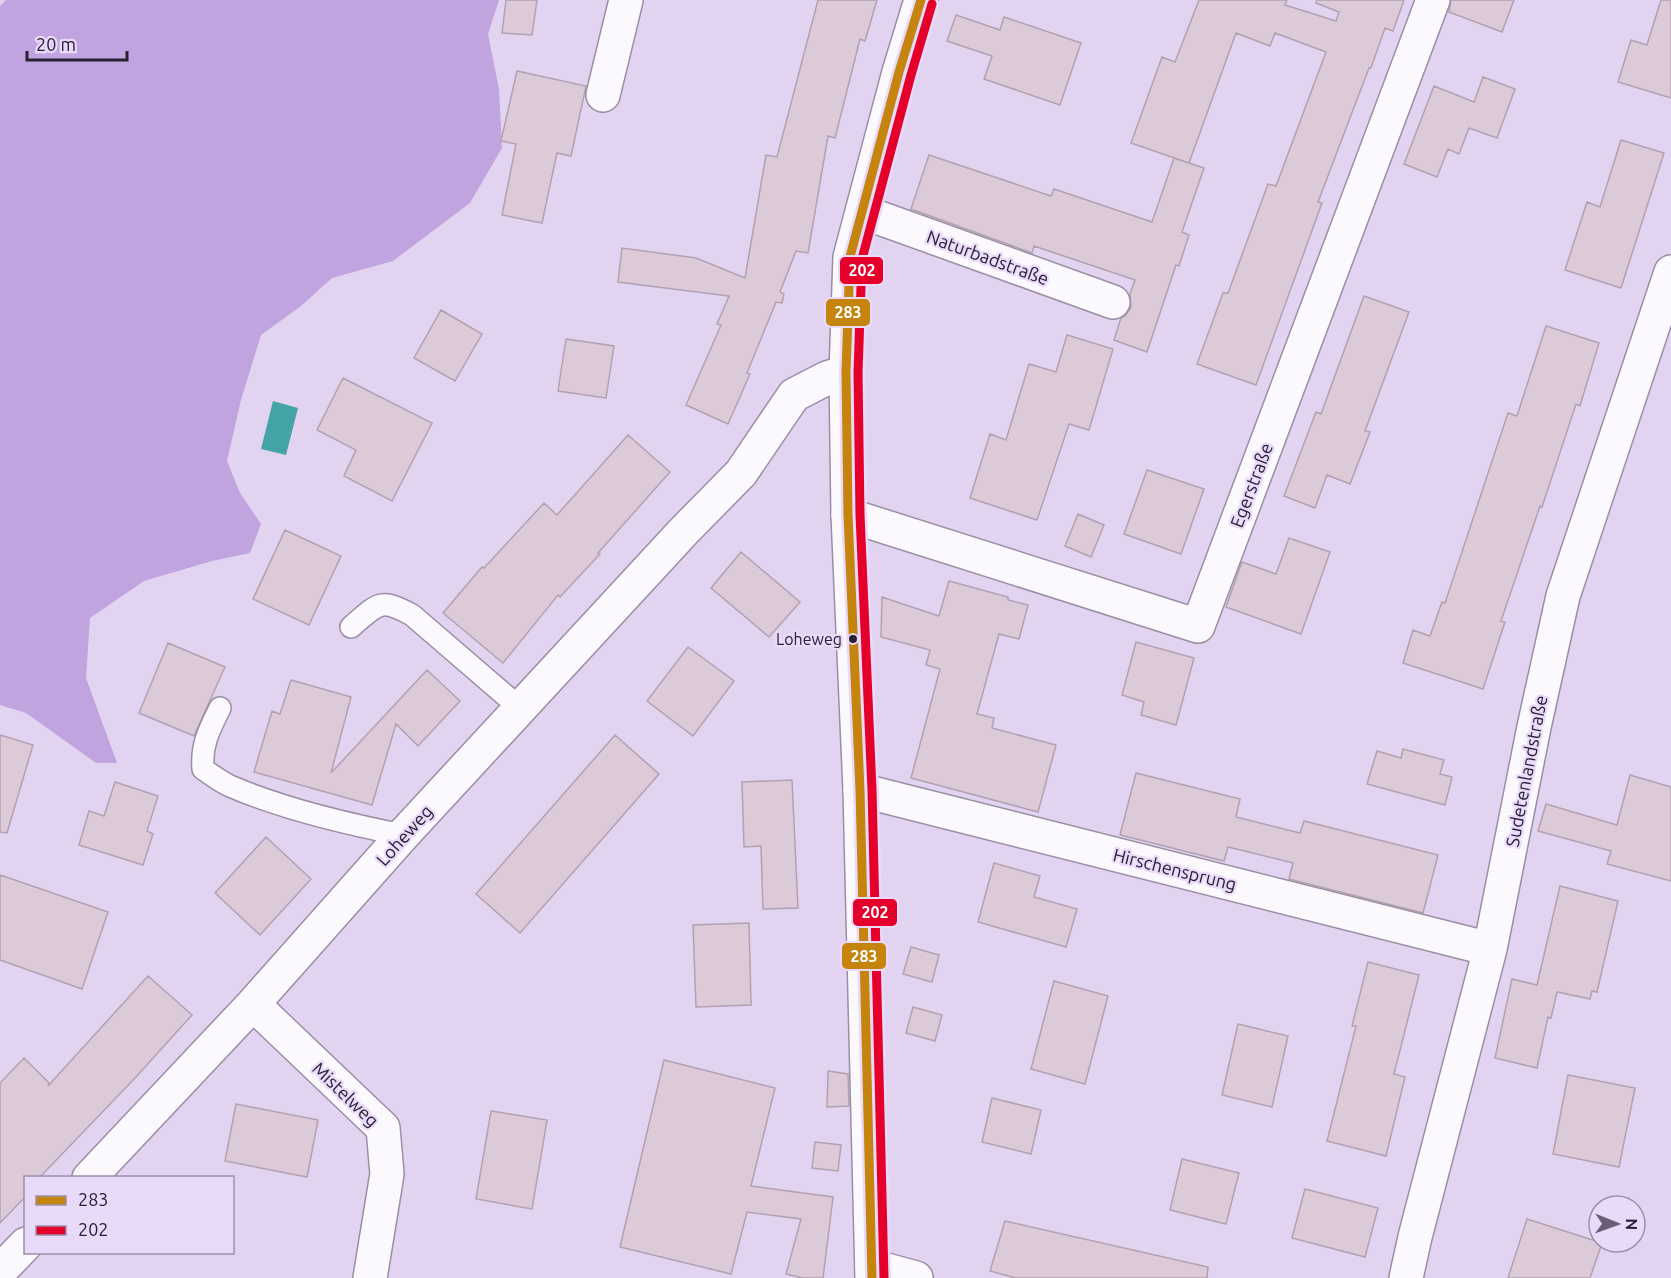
<svg xmlns="http://www.w3.org/2000/svg" width="1671" height="1278" font-family="Ubuntu,sans-serif">
<rect width="100%" height="100%" fill="#e2d4f1"/>
<path fill="#c0a4df" d="M 6,0 L 499,0 L 488,34 L 499,89 L 502,148 L 470,203 L 393,261 L 332,278 L 301,306 L 261,335 L 241,400 L 227,461 L 240,493 L 261,524 L 250,553 L 212,561 L 144,581 L 90,618 L 86,678 L 117,763 L 96,763 L 26,713 L 0,705 L 0,6 Z"/>
<path fill="#44a3a5" d="M 273,401 L 298,408 L 286,455 L 261,449 Z"/>
<path fill="#dccad9" stroke="#b2a1b0" stroke-width="1.5" d="M 506,0 L 537,0 L 532,35 L 502,33 Z
M 818,0 L 877,0 L 865,41 L 860,39 L 835,138 L 828,136 L 808,253 L 796,251 L 780,292 L 784,294 L 782,303 L 776,302 L 747,373 L 750,374 L 728,424 L 686,405 L 721,325 L 717,324 L 729,296 L 618,282 L 622,248 L 696,258 L 745,278 L 766,155 L 777,157 Z
M 1199,0 L 1287,0 L 1285,5 L 1336,21 L 1339,12 L 1316,3 L 1317,0 L 1404,0 L 1393,31 L 1385,28 L 1371,68 L 1369,68 L 1318,202 L 1322,203 L 1256,385 L 1197,364 L 1223,293 L 1228,293 L 1268,184 L 1276,186 L 1326,52 L 1275,33 L 1270,46 L 1236,33 L 1189,163 L 1131,143 L 1162,57 L 1175,62 Z
M 1451,0 L 1514,0 L 1502,32 L 1449,12 Z
M 1661,0 L 1671,0 L 1671,98 L 1618,82 L 1631,40 L 1647,45 Z
M 956,15 L 1000,30 L 1004,17 L 1081,43 L 1060,105 L 984,79 L 992,56 L 947,41 Z
M 517,71 L 586,86 L 571,156 L 557,153 L 542,223 L 502,215 L 516,144 L 501,141 Z
M 1483,77 L 1515,89 L 1497,138 L 1469,128 L 1459,154 L 1448,149 L 1437,177 L 1404,164 L 1434,86 L 1474,102 Z
M 1621,140 L 1664,153 L 1621,288 L 1565,270 L 1587,202 L 1600,207 Z
M 929,155 L 1051,196 L 1054,189 L 1152,222 L 1174,158 L 1204,168 L 1182,232 L 1189,235 L 1179,266 L 1176,265 L 1147,352 L 1114,340 L 1121,318 L 1125,316 L 1131,308 L 1130,294 L 1135,280 L 1034,246 L 1032,253 L 911,209 Z
M 1364,296 L 1409,312 L 1365,431 L 1370,432 L 1350,484 L 1327,475 L 1315,508 L 1284,496 L 1316,412 L 1321,414 Z
M 441,310 L 482,334 L 455,381 L 414,358 Z
M 1546,326 L 1599,343 L 1580,406 L 1576,404 L 1542,507 L 1540,506 L 1501,621 L 1505,622 L 1483,689 L 1403,663 L 1413,630 L 1430,636 L 1442,602 L 1445,603 L 1508,413 L 1517,416 Z
M 1067,335 L 1113,349 L 1089,430 L 1069,424 L 1037,520 L 970,498 L 990,434 L 1006,440 L 1029,364 L 1056,372 Z
M 566,339 L 614,346 L 606,398 L 558,391 Z
M 343,378 L 432,423 L 392,501 L 344,476 L 356,450 L 317,430 Z
M 628,435 L 670,472 L 598,553 L 600,554 L 560,597 L 558,595 L 503,663 L 443,613 L 482,567 L 484,568 L 544,503 L 557,515 Z
M 1147,470 L 1204,489 L 1181,554 L 1124,534 Z
M 1078,514 L 1104,525 L 1091,557 L 1065,546 Z
M 285,530 L 341,556 L 309,625 L 253,599 Z
M 1289,538 L 1330,552 L 1301,634 L 1226,607 L 1242,562 L 1276,574 Z
M 741,552 L 800,602 L 769,637 L 711,588 Z
M 949,581 L 1008,597 L 1008,600 L 1028,605 L 1019,639 L 999,634 L 977,714 L 994,718 L 992,728 L 1056,745 L 1038,812 L 911,778 L 940,669 L 926,665 L 930,650 L 881,637 L 882,597 L 939,616 Z
M 1136,642 L 1194,658 L 1176,725 L 1141,715 L 1144,702 L 1122,695 Z
M 168,643 L 225,667 L 194,736 L 139,713 Z
M 688,647 L 734,681 L 693,736 L 647,701 Z
M 427,670 L 460,701 L 418,746 L 396,724 L 372,805 L 254,772 L 272,711 L 280,714 L 291,680 L 351,697 L 331,773 Z
M 0,735 L 33,745 L 7,833 L 0,832 Z
M 615,735 L 659,774 L 520,933 L 476,894 Z
M 1403,749 L 1444,760 L 1440,774 L 1452,777 L 1445,805 L 1367,784 L 1377,751 L 1401,758 Z
M 1136,773 L 1240,799 L 1236,817 L 1300,833 L 1304,821 L 1438,855 L 1423,913 L 1289,879 L 1293,863 L 1228,847 L 1224,861 L 1120,835 Z
M 1630,775 L 1671,787 L 1671,881 L 1607,864 L 1611,851 L 1538,831 L 1546,804 L 1617,825 Z
M 792,780 L 798,908 L 763,909 L 761,846 L 744,847 L 742,782 Z
M 115,782 L 158,796 L 147,831 L 153,834 L 143,865 L 79,845 L 89,811 L 104,816 Z
M 266,837 L 311,879 L 260,935 L 215,893 Z
M 994,863 L 1040,876 L 1034,897 L 1077,909 L 1066,947 L 978,922 Z
M 0,875 L 108,912 L 82,989 L 0,960 Z
M 1560,886 L 1618,901 L 1597,992 L 1592,991 L 1590,999 L 1557,992 L 1551,1018 L 1548,1017 L 1537,1068 L 1495,1058 L 1512,979 L 1537,985 Z
M 749,923 L 751,1005 L 696,1007 L 693,925 Z
M 911,947 L 939,955 L 932,982 L 903,974 Z
M 1368,962 L 1419,975 L 1394,1074 L 1405,1077 L 1386,1156 L 1327,1141 L 1356,1026 L 1352,1026 Z
M 148,976 L 192,1015 L 136,1077 L 39,1178 L 26,1178 L 26,1196 L 0,1223 L 0,1083 L 24,1058 L 49,1083 L 48,1086 Z
M 1054,981 L 1108,996 L 1085,1084 L 1031,1069 Z
M 913,1007 L 942,1015 L 935,1041 L 906,1033 Z
M 1238,1024 L 1288,1036 L 1272,1107 L 1222,1095 Z
M 664,1060 L 775,1088 L 751,1186 L 833,1197 L 823,1278 L 803,1278 L 786,1274 L 801,1219 L 747,1212 L 731,1274 L 620,1247 Z
M 828,1071 L 848,1074 L 849,1106 L 827,1107 Z
M 1568,1075 L 1635,1088 L 1619,1167 L 1553,1154 Z
M 992,1098 L 1041,1110 L 1031,1154 L 982,1142 Z
M 236,1104 L 318,1120 L 307,1177 L 225,1161 Z
M 491,1111 L 547,1120 L 532,1209 L 476,1199 Z
M 815,1142 L 841,1145 L 838,1171 L 812,1168 Z
M 1182,1159 L 1239,1173 L 1226,1224 L 1170,1210 Z
M 1305,1189 L 1378,1208 L 1365,1257 L 1292,1238 Z
M 1527,1219 L 1602,1243 L 1590,1278 L 1508,1278 Z
M 1005,1221 L 1208,1267 L 1207,1278 L 1016,1278 L 990,1271 Z"/>
<g fill="none" stroke-linecap="round" stroke-linejoin="round">
<defs>
<path id="service" d="M 351,627 C 378,604 379,597 412,615 L 520,708
M 220,708 C 209,730 201,745 203,769 C 212,775 221,782 230,786 C 283,809 347,824 403,835"/>
<path id="minor" d="M 603,95 L 626,0
M 863,212 L 1113,302
M 848,515 L 1198,626 L 1433,0
M 860,790 L 1490,949
M 253,1004 L 383,1128 L 387,1174 L 370,1278
M 89,1178 L 253,1004 L 403,835 L 683,532 L 741,473 L 794,395 L 827,378 L 846,372
M 872,1266 L 916,1278
M 0,1271 L 26,1244
M 1406,1278 L 1415,1237 L 1490,949 L 1534,727 L 1563,596 L 1671,272"/>
<path id="tertiary" d="M 872,1278 L 860,790 L 848,515 L 846,372 L 850,257 L 899,72 L 921,0"/>
</defs>
<use href="#service" stroke="#998fa4" stroke-width="24"/>
<use href="#minor" stroke="#998fa4" stroke-width="36"/>
<use href="#tertiary" stroke="#998fa4" stroke-width="36"/>
<use href="#service" stroke="#fbf9fd" stroke-width="21"/>
<use href="#minor" stroke="#fbf9fd" stroke-width="33"/>
<use href="#tertiary" stroke="#fbf9fd" stroke-width="33"/>
<defs>
<path id="bus-1" d="M 872,1278 L 860,790 L 848,515 L 846,372 L 850,257 L 899,72 L 921,0"/>
<path id="bus-2" d="M 884,1278 L 872,790 L 860,515 L 858,372 L 862,259 L 911,75 L 932,4"/>
</defs>
<use href="#bus-1" stroke="#e9dafa" stroke-width="14"/>
<use href="#bus-2" stroke="#e9dafa" stroke-width="14"/>
<use href="#bus-1" stroke="#c4840d" stroke-width="9"/>
<use href="#bus-2" stroke="#e4002b" stroke-width="9"/>
</g>
<circle fill="#292033" stroke="#e9dafa" stroke-width="2" cx="853" cy="639" r="5"/>
<g text-anchor="middle" dominant-baseline="central" stroke-width="4.5" stroke-linejoin="round" paint-order="stroke">
<g font-size="16" fill="#292033" stroke="#e9dafa" text-anchor="end">
<text x="842" y="639">Loheweg</text>
</g>
<g font-size="18" fill="#292033" stroke="#e9dafa">
<text transform="translate(988 257) rotate(20)">Naturbadstraße</text>
<text transform="translate(1251 485) rotate(-69)">Egerstraße</text>
<text transform="translate(1526 771) rotate(-79)">Sudetenlandstraße</text>
<text transform="translate(404 835) rotate(-48)">Loheweg</text>
<text transform="translate(1175 869) rotate(14)">Hirschensprung</text>
<text transform="translate(346 1094) rotate(44)">Mistelweg</text>
</g>
</g>
<g stroke="#e9dafa" stroke-width="2">
<rect x="839" y="256" width="45" height="29" rx="6" fill="#e4002b"/>
<rect x="825" y="298" width="46" height="29" rx="6" fill="#c4840d"/>
<rect x="852" y="898" width="46" height="29" rx="6" fill="#e4002b"/>
<rect x="841" y="942" width="46" height="28" rx="6" fill="#c4840d"/>
</g>
<g font-size="16" text-anchor="middle" font-weight="bold" fill="#fff">
<text x="862" y="276">202</text>
<text x="848" y="318">283</text>
<text x="875" y="918">202</text>
<text x="864" y="962">283</text>
</g>
<rect x="24" y="1176" width="210" height="78" fill="#e9dafa" stroke="#9c90aa" stroke-width="1.5"/>
<rect x="36" y="1196" width="30" height="9" fill="#c4840d" stroke="#9c90aa" stroke-width="1.5"/>
<text x="78" y="1206" font-size="18" fill="#292033">283</text>
<rect x="36" y="1226" width="30" height="9" fill="#e4002b" stroke="#9c90aa" stroke-width="1.5"/>
<text x="78" y="1236" font-size="18" fill="#292033">202</text>
<g transform="translate(1617 1224) rotate(91)"><circle r="28" fill="#e9dafa" stroke="#9c90aa" stroke-width="1.5"/>
<path d="M0-4.5L10 22L0 15L-10 22Z" fill="#6a5f76"/>
<text y="-9" font-size="16" font-weight="bold" text-anchor="middle" fill="#292033">N</text>
</g>
<path d="M27 51v9h100v-9" fill="none" stroke="#292033" stroke-width="3"/>
<text x="36" y="51" font-size="18" fill="#292033" stroke="#e9dafa" stroke-width="4.5" paint-order="stroke">20 m</text>
</svg>
